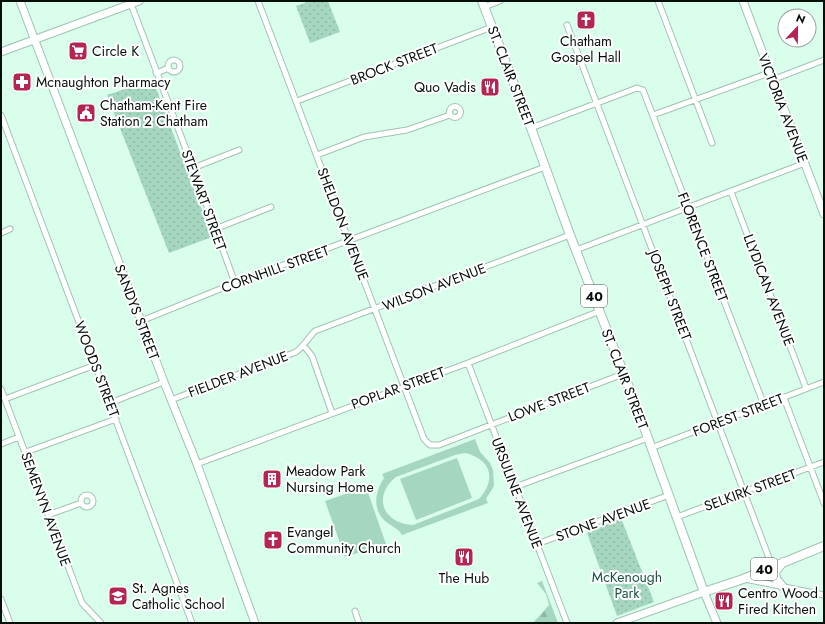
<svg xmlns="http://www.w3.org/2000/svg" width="825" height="624" font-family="Jost,sans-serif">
<defs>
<pattern id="forest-firs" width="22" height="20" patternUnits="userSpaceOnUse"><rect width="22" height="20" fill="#a5d7c0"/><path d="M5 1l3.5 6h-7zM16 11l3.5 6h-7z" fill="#8cb7a4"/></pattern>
<pattern id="park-dots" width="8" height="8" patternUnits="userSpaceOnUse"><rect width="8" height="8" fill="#a5d7c0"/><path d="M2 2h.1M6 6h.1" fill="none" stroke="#8cb7a4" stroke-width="1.8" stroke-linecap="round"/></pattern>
</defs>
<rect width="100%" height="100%" fill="#d9feec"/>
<path fill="#a5d7c0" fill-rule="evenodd" d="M 475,439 L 480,452 L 490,463 L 493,470 L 494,486 L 486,499 L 488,503 L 402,535 C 397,527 392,527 385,521 C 372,509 375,492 384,478 L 382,474 ZM 465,453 C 491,459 497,479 479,499 L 413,525 C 383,524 372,496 396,477 L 455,455 Z
M 457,458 L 472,498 L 416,520 L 400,479 Z
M 366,487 L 386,544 L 345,557 L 325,501 Z"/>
<path fill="url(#forest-firs)" d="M 542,581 L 558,623 L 533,623 L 549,605 L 546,594 L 537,583 Z"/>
<path fill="url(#park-dots)" d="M 310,1 L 328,1 L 340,32 L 310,43 L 296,6 Z
M 153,80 L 212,237 L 169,253 L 107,95 Z
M 621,518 L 654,602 L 617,616 L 587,533 Z"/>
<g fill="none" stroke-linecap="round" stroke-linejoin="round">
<defs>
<path id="street" d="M 258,1 L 424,439 L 430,445 L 439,445 L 623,374
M 658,1 L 712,143
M 131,4 L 193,168 L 235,283
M 484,7 L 500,1
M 567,25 L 772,566
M168 66a6 6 0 1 1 12 0a6 6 0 1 1-12 0Z
M 156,73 L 169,68
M 772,80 L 824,60
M 297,101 L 492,27
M449.5 112a5.5 5.5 0 1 1 11 0a5.5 5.5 0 1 1-11 0Z
M 1,115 L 192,623
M 653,115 L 769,73
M 531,128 L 637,88 L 643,90 L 764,405
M 317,155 L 364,137 L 407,130 L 450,115
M 193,168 L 239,150
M 731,192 L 806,388
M 215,229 L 271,207
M 1,233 L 10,229
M 576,250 L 805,163
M 141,321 L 235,283 L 545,167
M 304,346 L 312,356 L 332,413
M 468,363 L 567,623
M 1,389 L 82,603 L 101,623
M 784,398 L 824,503
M 5,399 L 95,365
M 171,400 L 296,352 C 304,346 308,338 315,331 L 570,235
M 110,403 L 164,382
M 1,444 L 19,437
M 651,448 L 824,382
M 26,452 L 116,419
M 197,464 L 468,363 L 600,311
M 515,487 L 648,438
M81 501a6 6 0 1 1 12 0a6 6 0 1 1-12 0Z
M 48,515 L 81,503
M 677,517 L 824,462
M 537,544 L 669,495
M 745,579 L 824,595
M 1,599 L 10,623
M 355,611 L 359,623"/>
<path id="secondary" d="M 20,1 L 164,382 L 197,464 L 255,623
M 743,1 L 824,214
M 1,52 L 139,1
M 617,623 L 704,592 L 717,623"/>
<path id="primary" d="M 482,1 L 531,128 L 570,235 L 637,408 L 704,592 L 743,579 L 824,546
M 782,586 L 776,579 L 775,572 L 783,562"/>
</defs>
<use href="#street" stroke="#a0c3b2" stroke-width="7"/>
<use href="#secondary" stroke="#a0c3b2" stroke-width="9"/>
<use href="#primary" stroke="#a0c3b2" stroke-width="10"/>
<use href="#street" stroke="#fff" stroke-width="5"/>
<use href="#secondary" stroke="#fff" stroke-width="7"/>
<use href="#primary" stroke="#fff" stroke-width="8"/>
</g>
<defs>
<symbol id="church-square" viewBox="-11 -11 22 22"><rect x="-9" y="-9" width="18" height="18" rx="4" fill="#b42554" stroke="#fff"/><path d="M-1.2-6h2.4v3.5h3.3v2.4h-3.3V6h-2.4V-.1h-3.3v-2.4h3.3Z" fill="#fff"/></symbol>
<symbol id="supermarket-square" viewBox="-11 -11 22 22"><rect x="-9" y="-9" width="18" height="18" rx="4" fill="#b42554" stroke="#fff"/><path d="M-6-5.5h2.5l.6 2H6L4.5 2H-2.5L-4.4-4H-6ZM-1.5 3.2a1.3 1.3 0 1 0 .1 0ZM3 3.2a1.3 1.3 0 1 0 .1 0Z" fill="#fff"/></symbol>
<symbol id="pharmacy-square" viewBox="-11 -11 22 22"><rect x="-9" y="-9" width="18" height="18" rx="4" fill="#b42554" stroke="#fff"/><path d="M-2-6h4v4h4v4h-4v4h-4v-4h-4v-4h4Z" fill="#fff"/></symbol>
<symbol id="restaurant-square" viewBox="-11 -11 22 22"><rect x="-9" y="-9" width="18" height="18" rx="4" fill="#b42554" stroke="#fff"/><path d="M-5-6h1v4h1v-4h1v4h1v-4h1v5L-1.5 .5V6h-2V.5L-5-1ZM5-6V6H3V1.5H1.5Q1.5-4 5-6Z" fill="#fff"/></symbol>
<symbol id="civic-square" viewBox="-11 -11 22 22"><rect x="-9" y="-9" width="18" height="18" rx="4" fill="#b42554" stroke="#fff"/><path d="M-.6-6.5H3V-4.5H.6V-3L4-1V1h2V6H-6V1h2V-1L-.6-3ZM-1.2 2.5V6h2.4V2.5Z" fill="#fff"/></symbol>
<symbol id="building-square" viewBox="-11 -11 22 22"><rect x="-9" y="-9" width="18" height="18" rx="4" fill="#b42554" stroke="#fff"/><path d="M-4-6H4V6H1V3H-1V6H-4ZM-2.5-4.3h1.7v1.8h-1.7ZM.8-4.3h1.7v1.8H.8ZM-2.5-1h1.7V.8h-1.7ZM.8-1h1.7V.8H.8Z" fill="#fff"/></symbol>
<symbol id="school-square" viewBox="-11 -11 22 22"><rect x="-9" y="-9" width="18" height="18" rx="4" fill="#b42554" stroke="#fff"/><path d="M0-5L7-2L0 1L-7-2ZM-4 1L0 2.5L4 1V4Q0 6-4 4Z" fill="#fff"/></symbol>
</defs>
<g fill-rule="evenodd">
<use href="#church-square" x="575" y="9" width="22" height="22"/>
<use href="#supermarket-square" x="67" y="40" width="22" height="22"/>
<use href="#pharmacy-square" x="11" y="71" width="22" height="22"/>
<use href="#restaurant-square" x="479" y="76" width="22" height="22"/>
<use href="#civic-square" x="75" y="102" width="22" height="22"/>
<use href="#building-square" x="261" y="468" width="22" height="22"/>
<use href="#church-square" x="262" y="529" width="22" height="22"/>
<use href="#restaurant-square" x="453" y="546" width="22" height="22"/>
<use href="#school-square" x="107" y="585" width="22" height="22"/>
<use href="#restaurant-square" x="713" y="590" width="22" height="22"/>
</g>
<g text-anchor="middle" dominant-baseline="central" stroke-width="4" stroke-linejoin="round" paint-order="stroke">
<g fill="#fff" stroke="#4f5754" stroke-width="1">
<rect x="581" y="285" width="26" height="22" rx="3"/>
<rect x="751" y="558" width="26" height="22" rx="3"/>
</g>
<g font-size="13" font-weight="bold" fill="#040f0a">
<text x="594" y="296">40</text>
<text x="764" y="569">40</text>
</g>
<g font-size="14" fill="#040f0a" stroke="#fff" text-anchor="start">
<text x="586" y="41" text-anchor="middle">Chatham<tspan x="586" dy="16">Gospel Hall</tspan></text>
<text x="92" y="51">Circle K</text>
<text x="36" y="82">Mcnaughton Pharmacy</text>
<text x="476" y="87" text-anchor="end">Quo Vadis</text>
<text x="100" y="105">Chatham-Kent Fire<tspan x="100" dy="16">Station 2 Chatham</tspan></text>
<text x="286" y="471">Meadow Park<tspan x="286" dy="16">Nursing Home</tspan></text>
<text x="287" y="532">Evangel<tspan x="287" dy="16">Community Church</tspan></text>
<text x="464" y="578" text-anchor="middle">The Hub</text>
<text x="132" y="588">St. Agnes<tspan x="132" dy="16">Catholic School</tspan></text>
<text x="738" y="593">Centro Wood<tspan x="738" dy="16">Fired Kitchen</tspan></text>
</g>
<g font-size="14" fill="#040f0a" stroke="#fff">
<text transform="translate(394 64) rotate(-21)">BROCK STREET</text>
<text transform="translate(511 76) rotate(69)">ST. CLAIR STREET</text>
<text transform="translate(783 108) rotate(69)">VICTORIA AVENUE</text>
<text transform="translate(204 200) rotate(70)">STEWART STREET</text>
<text transform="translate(343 224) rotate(69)">SHELDON AVENUE</text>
<text transform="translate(703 247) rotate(69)">FLORENCE STREET</text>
<text transform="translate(275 269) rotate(-20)">CORNHILL STREET</text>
<text transform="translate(434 287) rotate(-21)">WILSON AVENUE</text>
<text transform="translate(769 290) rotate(69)">LLYDICAN AVENUE</text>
<text transform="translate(670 295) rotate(69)">JOSEPH STREET</text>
<text transform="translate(137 312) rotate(69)">SANDYS STREET</text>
<text transform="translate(97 369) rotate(69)">WOODS STREET</text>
<text transform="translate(238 374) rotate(-21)">FIELDER AVENUE</text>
<text transform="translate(625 379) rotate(69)">ST. CLAIR STREET</text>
<text transform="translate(398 388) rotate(-20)">POPLAR STREET</text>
<text transform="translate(549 402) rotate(-21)">LOWE STREET</text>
<text transform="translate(738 415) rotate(-21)">FOREST STREET</text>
<text transform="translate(750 490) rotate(-20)">SELKIRK STREET</text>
<text transform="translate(517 493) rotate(69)">URSULINE AVENUE</text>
<text transform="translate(46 509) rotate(70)">SEMENYN AVENUE</text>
<text transform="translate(603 520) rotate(-20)">STONE AVENUE</text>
</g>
<g font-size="14" fill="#17523d" stroke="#fff">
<text x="627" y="577">McKenough<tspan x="627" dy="16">Park</tspan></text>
</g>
</g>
<rect width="825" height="624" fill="none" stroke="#040f0a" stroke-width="4"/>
<g transform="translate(797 28) rotate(22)"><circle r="19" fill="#ffffff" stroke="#9b9f9d"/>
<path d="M0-3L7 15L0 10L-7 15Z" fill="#b42554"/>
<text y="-6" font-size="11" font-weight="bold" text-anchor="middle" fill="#040f0a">N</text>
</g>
</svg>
